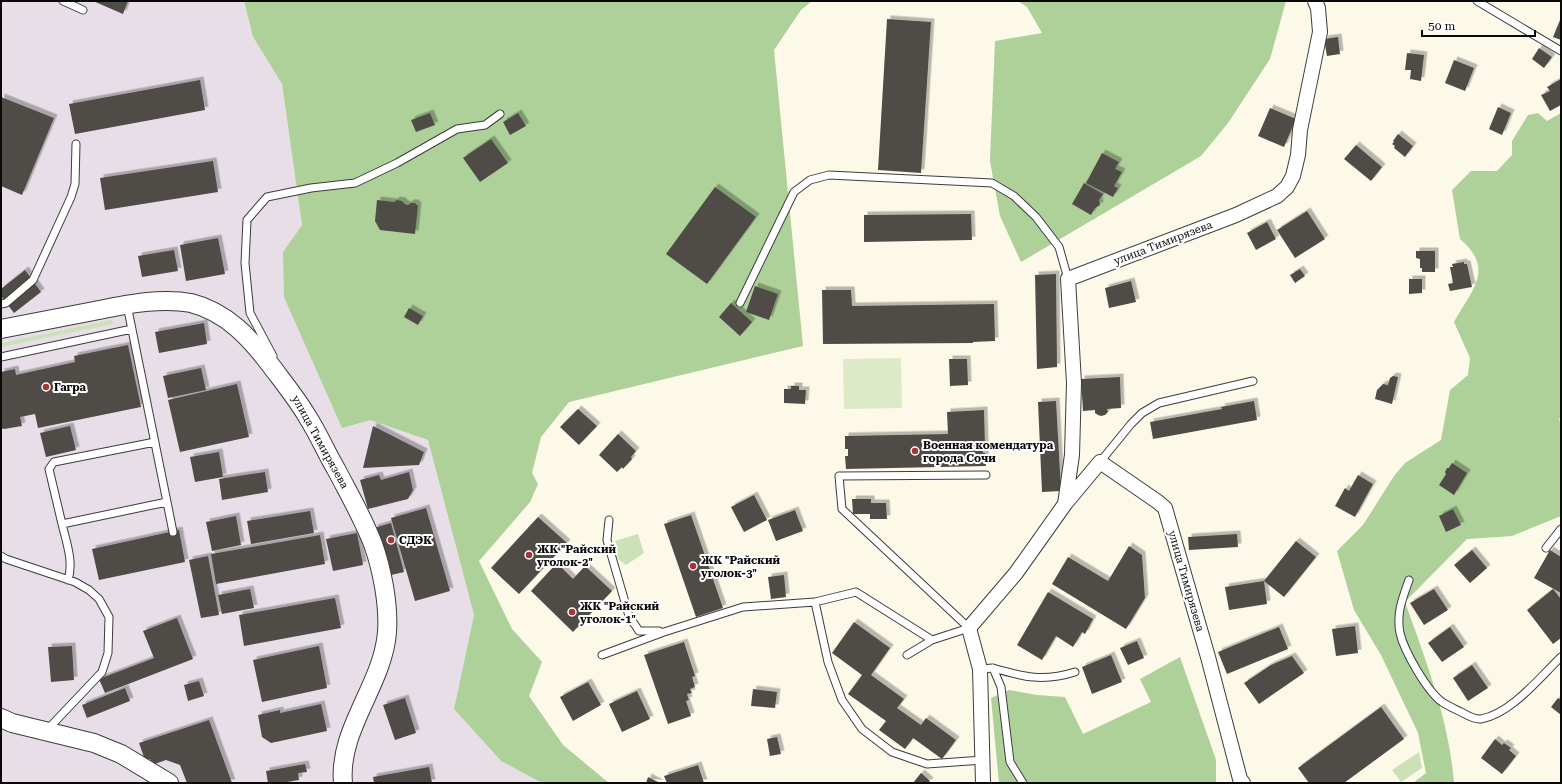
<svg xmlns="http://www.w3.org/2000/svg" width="1562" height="784" font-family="'Roboto Serif',serif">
<defs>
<filter id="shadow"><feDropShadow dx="3.5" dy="-3.5" stdDeviation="0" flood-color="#0004"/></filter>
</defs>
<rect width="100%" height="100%" fill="#fcf9e9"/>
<path fill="#e7dee8" d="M 1,1 L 244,1 L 253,37 L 282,84 L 302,225 L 283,252 L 370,420 L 428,440 L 474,615 L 454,709 L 501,761 L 542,783 L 1,783 Z"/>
<path fill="#cbe1b8" d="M 111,320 L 113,322 L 112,324 L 1,347 L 1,343 Z
M 638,534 L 644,553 L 626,565 L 618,559 L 615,541 Z
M 1419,752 L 1422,768 L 1401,782 L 1392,770 Z"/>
<path fill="#aed099" d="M 244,1 L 812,1 L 801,10 L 774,50 L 803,346 L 569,402 L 541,437 L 532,473 L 538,484 L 530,502 L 479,561 L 512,629 L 542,662 L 529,696 L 563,745 L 609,783 L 542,783 L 501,761 L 454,709 L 474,615 L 428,440 L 370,420 L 342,428 L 284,297 L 283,252 L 302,225 L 282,84 L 253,37 Z
M 1018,1 L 1286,1 L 1270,59 L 1228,123 L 1201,156 L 1021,262 L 1000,216 L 990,161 L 995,41 L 1042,33 L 1027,7 Z
M 1538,113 L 1547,121 L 1561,113 L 1561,417 L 1559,419 L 1561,424 L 1561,516 L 1512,536 L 1467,539 L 1405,602 C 1426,661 1449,720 1454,783 L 1413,783 L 1426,773 L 1418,733 L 1381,655 L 1354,610 L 1337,551 L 1363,525 L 1394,476 L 1405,463 L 1441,440 L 1450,390 L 1468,375 L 1470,358 L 1454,322 C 1471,291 1496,269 1460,239 L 1452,190 L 1471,171 L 1497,171 L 1512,155 L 1512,141 L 1528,115 Z
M 1180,657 L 1216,760 L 1216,783 L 999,783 L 991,698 L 1009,690 L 1037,695 L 1065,697 L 1083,734 L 1151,702 L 1140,679 Z"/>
<path fill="#dceac8" d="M 901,358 L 902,408 L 844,409 L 843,359 Z"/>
<path fill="#504b47" filter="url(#shadow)" d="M 93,1 L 128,1 L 123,14 Z
M 887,19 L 931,22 L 921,173 L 878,170 Z
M 1560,20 L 1561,21 L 1561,40 L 1553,37 Z
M 1338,37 L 1340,54 L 1327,56 L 1324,39 Z
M 1539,48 L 1552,57 L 1544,68 L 1532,59 Z
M 1407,53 L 1424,55 L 1421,81 L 1410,79 L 1411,70 L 1405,70 Z
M 1454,60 L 1474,68 L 1465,91 L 1445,83 Z
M 1561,79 L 1561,105 L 1550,111 L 1541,95 L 1550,91 L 1547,87 Z
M 200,80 L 205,110 L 75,134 L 69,104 Z
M 1,97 L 54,118 L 22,195 L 1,186 Z
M 1498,107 L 1511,113 L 1502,135 L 1489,129 Z
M 1270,108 L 1296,119 L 1284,147 L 1258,136 Z
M 430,113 L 435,125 L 416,132 L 411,120 Z
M 518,113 L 526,126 L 510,135 L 503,122 Z
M 1398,134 L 1413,146 L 1405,157 L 1394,148 L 1395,146 L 1392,144 L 1394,142 L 1393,141 Z
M 491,139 L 508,163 L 480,182 L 463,158 Z
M 1356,145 L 1382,167 L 1371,181 L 1344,159 Z
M 1102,153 L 1119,162 L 1115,169 L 1122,172 L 1114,186 L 1118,188 L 1113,197 L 1086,183 Z
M 213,161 L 218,192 L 105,210 L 100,178 Z
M 1084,183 L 1103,194 L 1099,200 L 1100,205 L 1095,208 L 1091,215 L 1072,204 Z
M 715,187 L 756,217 L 707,284 L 666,254 Z
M 377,200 L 394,202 L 397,200 L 402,201 L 405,204 L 408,205 L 411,203 L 415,203 L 418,206 L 415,234 L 380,230 L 375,221 Z
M 1307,211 L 1325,239 L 1295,258 L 1277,230 Z
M 971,214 L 972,240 L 864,242 L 864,215 Z
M 1267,222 L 1276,239 L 1256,250 L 1247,233 Z
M 218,238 L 225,274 L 186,281 L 180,245 Z
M 174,250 L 178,271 L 142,277 L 138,256 Z
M 1416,251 L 1435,251 L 1435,272 L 1422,272 L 1422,268 L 1420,268 L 1420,259 L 1416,258 Z
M 1464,262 L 1464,264 L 1467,264 L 1472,287 L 1450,291 L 1448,284 L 1453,283 L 1450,267 L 1453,267 L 1452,264 Z
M 1300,269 L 1305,276 L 1295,283 L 1290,275 Z
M 25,270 L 41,292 L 14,313 L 1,296 L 1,289 Z
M 1056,274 L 1057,367 L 1037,369 L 1035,275 Z
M 1409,279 L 1422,279 L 1422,293 L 1409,294 Z
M 1131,281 L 1136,302 L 1109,308 L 1105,288 Z
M 755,286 L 778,294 L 769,320 L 746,312 Z
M 822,290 L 851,290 L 852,306 L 994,304 L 995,341 L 973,342 L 973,343 L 823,344 Z
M 731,303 L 752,322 L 740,336 L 719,317 Z
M 409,308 L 423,316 L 418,325 L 404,317 Z
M 204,323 L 207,344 L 159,353 L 155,332 Z
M 128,345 L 141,407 L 38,428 L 35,414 L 20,417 L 22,426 L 4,429 L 1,428 L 1,372 L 15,369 L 16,375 L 75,362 L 74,356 Z
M 949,359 L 967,359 L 968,385 L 950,386 Z
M 201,368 L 206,390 L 168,398 L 163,376 Z
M 1393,376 L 1398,377 L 1392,404 L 1375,399 L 1377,390 L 1383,384 L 1388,385 L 1390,378 Z
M 1120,377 L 1121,408 L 1107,409 L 1108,412 L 1105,415 L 1101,416 L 1098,415 L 1095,413 L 1095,410 L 1083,411 L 1081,379 Z
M 237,384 L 249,437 L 180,452 L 168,400 Z
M 791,386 L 799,386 L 799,390 L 806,390 L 805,404 L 784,403 L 784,389 L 791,389 Z
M 1056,401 L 1061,491 L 1042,492 L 1038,402 Z
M 1254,401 L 1257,420 L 1153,439 L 1150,422 L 1222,409 L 1221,407 Z
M 578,409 L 597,426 L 579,445 L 560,427 Z
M 984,410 L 985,446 L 982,446 L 983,453 L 985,453 L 986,466 L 846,469 L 845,456 L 848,456 L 848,449 L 845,449 L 845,436 L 948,434 L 947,412 Z
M 70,426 L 76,450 L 46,457 L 40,433 Z
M 373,426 L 424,452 L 419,465 L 363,468 Z
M 618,434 L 636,451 L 631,457 L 632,459 L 623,469 L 622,467 L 617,472 L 599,455 Z
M 219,452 L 223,477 L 195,482 L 190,457 Z
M 1452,463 L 1467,473 L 1454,495 L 1439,485 L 1446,474 L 1445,472 L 1447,468 L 1449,468 Z
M 265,472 L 268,492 L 222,500 L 219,479 Z
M 409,472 L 413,490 L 408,499 L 368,509 L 360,480 L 379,475 L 381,480 Z
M 1358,475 L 1373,484 L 1355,517 L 1335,506 L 1345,488 L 1349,491 Z
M 754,495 L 767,520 L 744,532 L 731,507 Z
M 852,499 L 871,499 L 871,503 L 886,503 L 887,519 L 870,519 L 870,514 L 853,514 Z
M 426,508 L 450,591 L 415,601 L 391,518 Z
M 1453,509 L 1461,525 L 1446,532 L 1439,516 Z
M 795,510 L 803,531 L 776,541 L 768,520 Z
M 310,511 L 314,533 L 251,544 L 247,521 Z
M 691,515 L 723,608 L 696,617 L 664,524 Z
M 236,516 L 241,545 L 212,551 L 206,522 Z
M 538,517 L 567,543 L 519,594 L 491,568 Z
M 391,523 L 404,572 L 387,576 L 374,528 Z
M 179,530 L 185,562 L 99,580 L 92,549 Z
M 357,533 L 363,565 L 333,571 L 326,539 Z
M 1237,534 L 1238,547 L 1189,550 L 1188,537 Z
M 320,535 L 325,564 L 216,584 L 211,554 Z
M 1296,541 L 1316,557 L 1284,597 L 1264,581 Z
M 1129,546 L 1142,555 L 1145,598 L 1126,629 L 1052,584 L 1068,557 L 1108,581 Z
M 1472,550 L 1487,568 L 1470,583 L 1454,565 Z
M 1550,550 L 1561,557 L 1561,593 L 1534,578 Z
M 208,556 L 219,615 L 201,618 L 189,560 Z
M 557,563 L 573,579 L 585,566 L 612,591 L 573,632 L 531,591 Z
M 784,575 L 786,597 L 771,599 L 768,577 Z
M 1264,581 L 1267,604 L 1229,610 L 1225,587 Z
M 250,589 L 254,608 L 222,614 L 218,595 Z
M 1434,589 L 1448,610 L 1424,625 L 1410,603 Z
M 1553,589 L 1561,599 L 1561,638 L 1553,644 L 1527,610 Z
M 1048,592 L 1093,619 L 1085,634 L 1082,632 L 1073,647 L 1056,636 L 1042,660 L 1017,645 Z
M 335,598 L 341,628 L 244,646 L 239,615 Z
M 177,618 L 193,659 L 105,693 L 99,679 L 154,658 L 143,631 Z
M 854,622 L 890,648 L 871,675 L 904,699 L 897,708 L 921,725 L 926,718 L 956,740 L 942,759 L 913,738 L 905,749 L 879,730 L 886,721 L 848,694 L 862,675 L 832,653 Z
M 1355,626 L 1358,653 L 1336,656 L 1332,629 Z
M 1279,627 L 1288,649 L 1227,674 L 1218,652 Z
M 1450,627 L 1464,647 L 1442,662 L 1428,643 Z
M 1137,641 L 1144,658 L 1128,665 L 1120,648 Z
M 684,642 L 695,676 L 692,677 L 695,687 L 690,689 L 692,693 L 687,694 L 689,700 L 686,701 L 691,716 L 668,724 L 644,655 Z
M 72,646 L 74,680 L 51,682 L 48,647 Z
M 319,646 L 327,688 L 262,702 L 253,660 Z
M 1111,655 L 1122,682 L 1092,694 L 1082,667 Z
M 1292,656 L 1304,673 L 1259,704 L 1244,683 L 1271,665 Z
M 1472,665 L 1488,688 L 1468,701 L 1453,678 Z
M 199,681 L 204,696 L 188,701 L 184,685 Z
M 588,682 L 601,705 L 573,721 L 560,697 Z
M 125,688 L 130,701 L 87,718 L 82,705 Z
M 753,689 L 777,692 L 775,708 L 751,706 Z
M 637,691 L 650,719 L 622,732 L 609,704 Z
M 405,698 L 416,733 L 395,740 L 383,705 Z
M 1558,698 L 1561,700 L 1561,715 L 1551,707 Z
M 321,704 L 327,731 L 271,743 L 262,737 L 258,715 L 280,710 L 280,713 Z
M 1381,707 L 1404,739 L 1344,783 L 1309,783 L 1298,768 Z
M 209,720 L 232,783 L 187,783 L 180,765 L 166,760 L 152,765 L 150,759 L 145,760 L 139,743 Z
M 777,737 L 781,754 L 770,756 L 767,739 Z
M 1495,739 L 1502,745 L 1504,743 L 1511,748 L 1509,750 L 1516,756 L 1502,774 L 1481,758 Z
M 305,764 L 307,772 L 298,773 L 299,780 L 281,783 L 268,783 L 266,771 Z
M 698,765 L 704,783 L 667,783 L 664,776 Z
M 429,767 L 432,783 L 374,783 L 373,777 Z
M 921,773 L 930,781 L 928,783 L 913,783 Z
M 648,777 L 660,783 L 646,783 Z"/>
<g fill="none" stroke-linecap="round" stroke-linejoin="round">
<defs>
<path id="service" d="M 63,1 L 83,10
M 1477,1 L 1561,51
M 740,303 L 794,192 L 810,180 L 829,175 L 992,183 L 1014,196 L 1036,217 L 1059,247 L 1068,279
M 1,304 L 6,303 L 33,280 L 71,197 L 75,184 L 76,144
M 127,305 L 167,502
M 273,356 L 250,313 L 245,263 L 247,220 L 267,197 L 311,188 L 355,183 L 397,163 L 457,129 L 485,125 L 500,114
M 1,357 L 132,329
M 1100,462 L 1131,424 L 1142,413 L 1159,403 L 1253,381
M 609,520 L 607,540 L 629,616 L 639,631 L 659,631
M 62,524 L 49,469 L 54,462 L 155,442
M 1546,548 L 1561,529
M 1,556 L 6,559 L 75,582 L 89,590 L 99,599 L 109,617 L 108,653 L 102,672 L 47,730
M 68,580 C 74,562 66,541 62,524 L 167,502 L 173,532
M 1409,580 C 1403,597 1396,613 1400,633 C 1404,651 1427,691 1442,702 C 1448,706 1455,709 1461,712 C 1467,715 1474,720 1481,719 C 1511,714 1540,677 1561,657
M 815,602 L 856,592 L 932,640 L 969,628 L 842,509 L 839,476 L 986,475
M 602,655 L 664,632 L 743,607 L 815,602 L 828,662 L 842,700 L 862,729 L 892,752 L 927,764 L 983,760
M 907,655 L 932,640
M 993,668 C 1024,677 1043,682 1075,672
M 980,669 L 993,668 L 1001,687 L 1010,762 L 1023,783"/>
<path id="minor" d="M 1065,504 L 1100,462 L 1158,502 L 1165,508 L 1208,657 L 1240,779 L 1243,783
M 983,783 L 980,669 L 969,628 L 1016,573 L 1065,504 L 1072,455 L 1074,383 L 1068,279 L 1236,215 L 1277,196 L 1287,187 L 1293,176 L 1298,155 L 1300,130 L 1320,32 L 1318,8 L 1315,1"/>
<path id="tertiary" d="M 1,329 C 32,323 63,317 94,311 C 124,305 160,297 191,303 C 227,312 251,339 272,367 C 284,383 297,399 307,416 C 318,433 326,452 336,469 C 349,494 363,518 373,544 C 382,569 389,605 387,632 C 383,685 338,729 343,783
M 1,718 L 12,723 L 94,743 L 121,754 L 169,783"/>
</defs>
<use href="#service" stroke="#3c3c3c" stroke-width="9"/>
<use href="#minor" stroke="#3c3c3c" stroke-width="16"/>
<use href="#tertiary" stroke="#3c3c3c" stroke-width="20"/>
<use href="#service" stroke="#fff" stroke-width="7"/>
<use href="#minor" stroke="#fff" stroke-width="14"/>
<use href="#tertiary" stroke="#fff" stroke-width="18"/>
</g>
<g fill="#a63635" stroke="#fff" stroke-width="1.5">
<circle cx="46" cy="387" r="4"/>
<circle cx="915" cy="451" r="4"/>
<circle cx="391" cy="540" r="4"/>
<circle cx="529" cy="555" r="4"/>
<circle cx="693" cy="566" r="4"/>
<circle cx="572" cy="612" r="4"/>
</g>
<g text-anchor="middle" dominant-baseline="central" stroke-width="4" stroke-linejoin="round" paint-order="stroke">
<g font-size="11" fill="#090909" stroke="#fff">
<text transform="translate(1163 243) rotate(-21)">улица Тимирязева</text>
<text transform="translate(320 442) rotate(61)">улица Тимирязева</text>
<text transform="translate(1186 581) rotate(74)">улица Тимирязева</text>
</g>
<g font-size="11" font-weight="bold" fill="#090909" stroke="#fff" text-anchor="start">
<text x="54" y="387">Гагра</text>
<text x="923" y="445">Военная комендатура<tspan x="923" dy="13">города Сочи</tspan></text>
<text x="399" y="540">СДЭК</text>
<text x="537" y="549">ЖК "Райский<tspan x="537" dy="13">уголок-2"</tspan></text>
<text x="701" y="560">ЖК "Райский<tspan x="701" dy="13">уголок-3"</tspan></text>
<text x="580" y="606">ЖК "Райский<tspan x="580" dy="13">уголок-1"</tspan></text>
</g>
</g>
<rect width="1562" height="784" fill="none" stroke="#090909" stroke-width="4"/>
<path d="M1422 30v6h113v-6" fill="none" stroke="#090909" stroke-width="2"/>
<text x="1428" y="30" font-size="12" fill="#090909" stroke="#ffffff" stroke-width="3" paint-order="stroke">50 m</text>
</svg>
